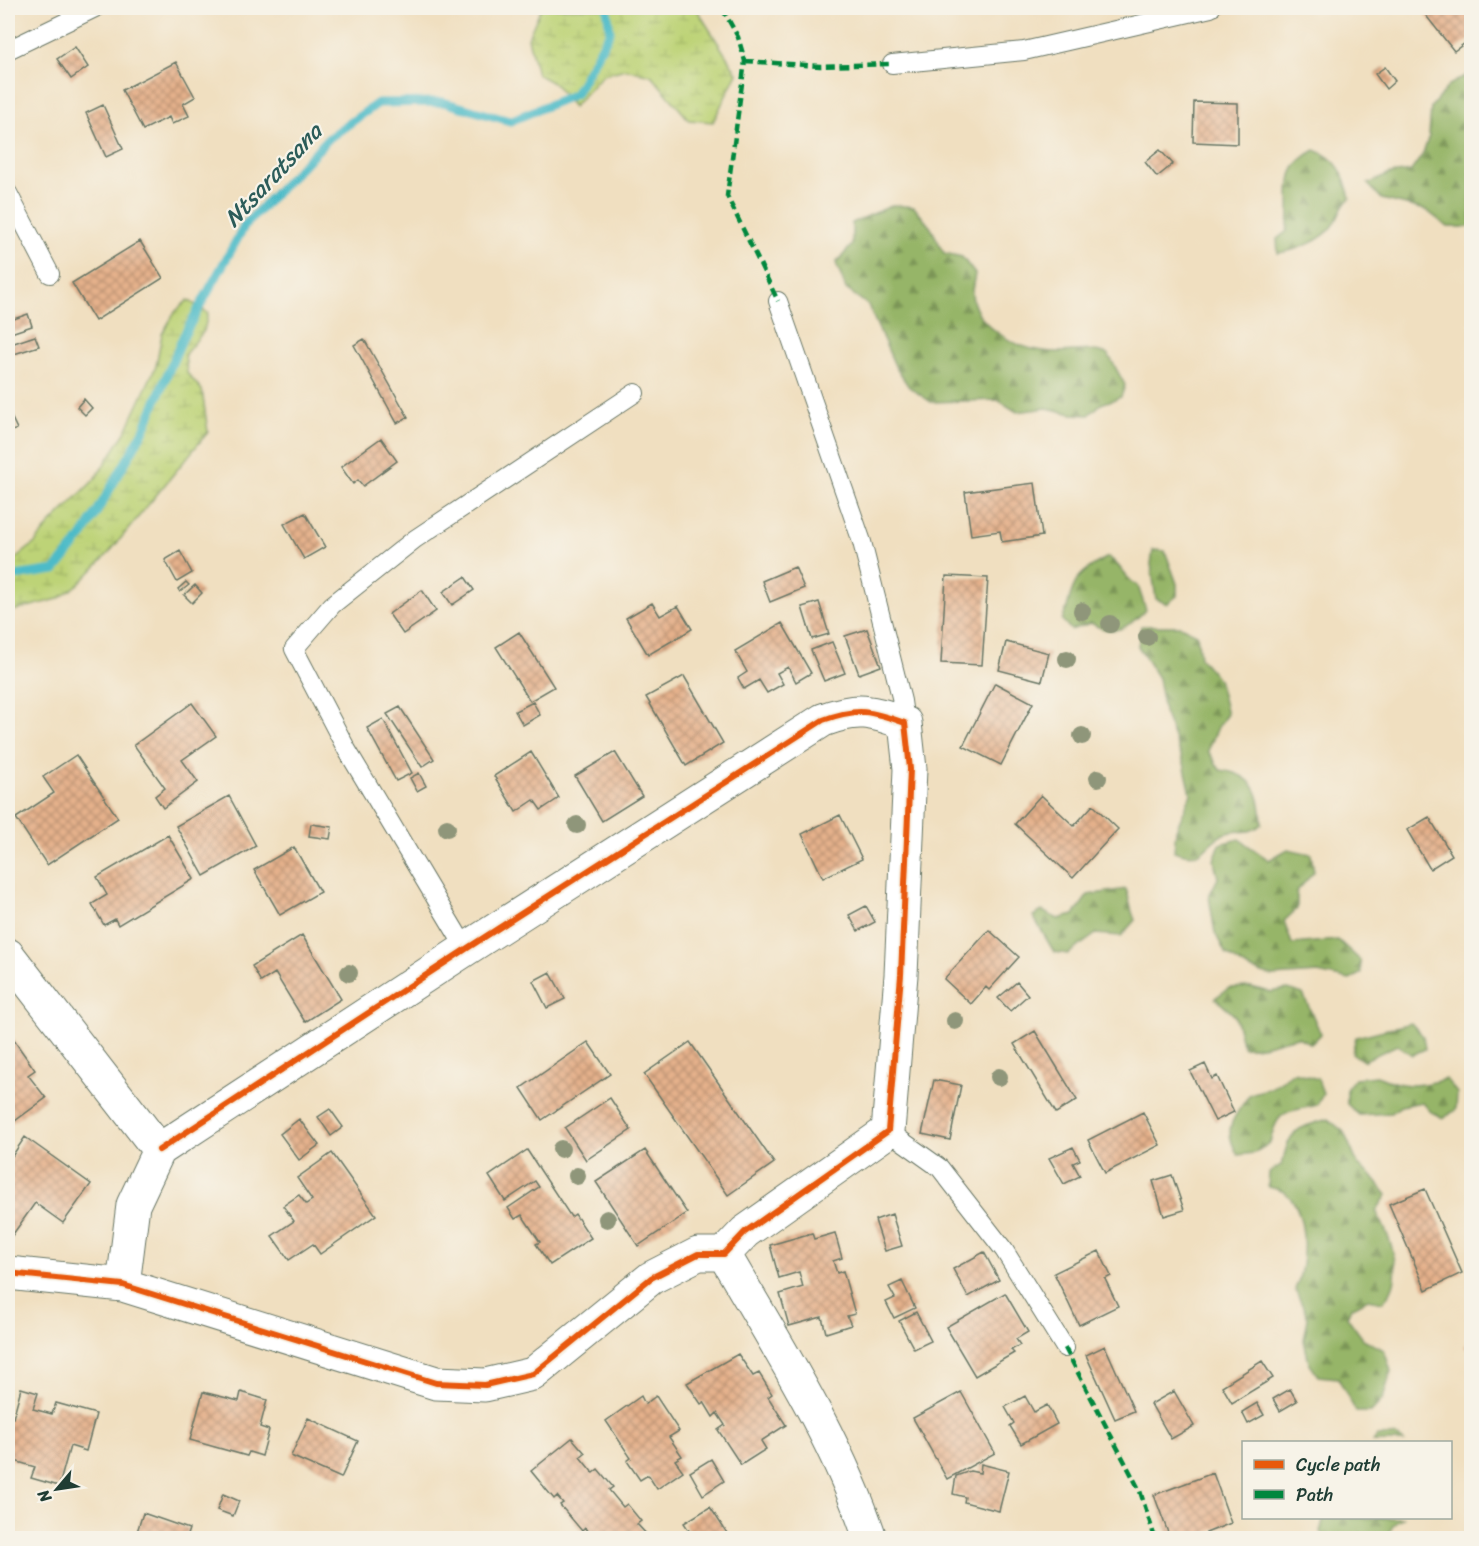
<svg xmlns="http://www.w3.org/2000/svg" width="1479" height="1546" font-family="Sriracha,sans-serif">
<defs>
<pattern id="forest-firs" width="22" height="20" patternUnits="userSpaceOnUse" patternTransform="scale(1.5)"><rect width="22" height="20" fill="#96b568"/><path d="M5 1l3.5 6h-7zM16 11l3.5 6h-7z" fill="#7a9456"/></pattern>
<pattern id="wetland-marsh" width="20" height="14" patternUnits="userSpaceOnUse" patternTransform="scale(1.5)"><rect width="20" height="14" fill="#bdd377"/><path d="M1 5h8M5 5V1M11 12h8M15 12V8" fill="none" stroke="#a2b668"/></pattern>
<pattern id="building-cross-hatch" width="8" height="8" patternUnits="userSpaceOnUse" patternTransform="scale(1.5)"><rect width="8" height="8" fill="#e5b18b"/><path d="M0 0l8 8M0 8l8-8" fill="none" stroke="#b99172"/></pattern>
</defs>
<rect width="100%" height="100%" fill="#f7f3e8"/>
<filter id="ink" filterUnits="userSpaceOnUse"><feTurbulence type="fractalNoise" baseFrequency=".0167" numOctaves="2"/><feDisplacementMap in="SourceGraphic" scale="12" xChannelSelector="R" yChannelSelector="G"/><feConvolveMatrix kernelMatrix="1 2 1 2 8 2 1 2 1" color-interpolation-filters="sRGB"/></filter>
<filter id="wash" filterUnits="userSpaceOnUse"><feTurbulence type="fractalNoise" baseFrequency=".008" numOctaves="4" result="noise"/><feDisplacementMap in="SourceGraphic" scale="24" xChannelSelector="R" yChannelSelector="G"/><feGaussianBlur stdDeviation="1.35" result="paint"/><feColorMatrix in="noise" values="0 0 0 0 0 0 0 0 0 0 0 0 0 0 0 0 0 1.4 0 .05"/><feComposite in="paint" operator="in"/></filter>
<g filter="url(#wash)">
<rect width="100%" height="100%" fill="#f0dfc0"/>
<path fill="url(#forest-firs)" stroke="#5a794e" stroke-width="1.5" d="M 1471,73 L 1471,227 L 1448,227 L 1426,210 L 1382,199 L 1368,184 L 1390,174 L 1411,171 L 1423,154 L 1429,136 L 1431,107 L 1449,85 Z
M 1315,150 C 1339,159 1344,174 1350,198 C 1340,207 1340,216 1333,226 C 1322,241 1295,251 1278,253 L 1277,239 L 1287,231 C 1295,194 1276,171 1315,150 Z
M 893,205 L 914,207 L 931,228 L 944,253 L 962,257 L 975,274 C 974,280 972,287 972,293 C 973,324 1015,348 1043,351 C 1069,355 1081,346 1108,354 L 1125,385 L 1121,397 L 1101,404 L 1089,415 L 1072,414 L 1047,408 L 1017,412 L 998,400 L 931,402 L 909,387 L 896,368 L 868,305 L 846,289 L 836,263 L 852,245 L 852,223 Z
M 1153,550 L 1165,551 L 1177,584 L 1177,596 L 1167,604 L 1156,599 L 1151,564 Z
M 1108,557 C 1122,565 1124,579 1138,586 L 1146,610 C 1128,627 1115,638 1091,623 L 1071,630 L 1062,620 C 1069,606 1069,595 1075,584 C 1080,572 1097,563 1108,557 Z
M 1141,626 L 1180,626 L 1197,634 L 1200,658 L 1218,679 L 1227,714 L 1218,727 L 1208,751 L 1220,770 C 1254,774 1261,792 1262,824 C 1245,837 1243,828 1227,833 C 1201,842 1209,863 1174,851 L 1176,830 L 1191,794 L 1184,763 L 1164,712 L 1158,678 L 1138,646 Z
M 1239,839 L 1269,860 L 1288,849 L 1311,854 L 1314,872 L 1297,891 L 1297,909 L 1284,921 L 1292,944 L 1338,940 L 1360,960 L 1361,973 L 1350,980 L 1318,973 L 1272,976 L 1249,969 L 1226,954 L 1215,933 L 1209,896 L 1218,878 L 1214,860 L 1220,844 Z
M 1126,889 C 1130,900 1130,909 1135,920 L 1121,936 L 1096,934 L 1068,954 L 1054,952 L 1033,916 L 1042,911 L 1058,919 L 1074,915 L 1088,895 Z
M 1251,987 L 1270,992 L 1288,989 L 1303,994 L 1321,1034 L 1311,1044 L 1298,1037 C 1279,1040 1262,1049 1243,1047 L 1235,1016 L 1215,998 L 1229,988 Z
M 1411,1023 L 1423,1036 L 1425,1049 L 1412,1055 L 1397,1045 L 1363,1061 L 1352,1053 L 1356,1037 Z
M 1294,1072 L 1318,1079 L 1323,1094 L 1317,1105 C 1286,1113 1277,1108 1270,1143 L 1254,1153 L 1238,1155 C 1221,1128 1234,1117 1250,1094 L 1271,1088 Z
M 1377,1076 C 1404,1088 1417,1087 1446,1079 L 1457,1093 L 1456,1110 L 1443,1118 L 1431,1112 L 1422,1102 L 1401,1106 L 1391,1113 L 1359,1115 L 1347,1104 L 1347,1088 L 1355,1078 Z
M 1328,1119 L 1344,1132 L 1358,1165 L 1371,1175 L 1387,1195 L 1376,1211 C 1390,1236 1408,1278 1383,1302 L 1368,1299 L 1351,1308 L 1347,1317 L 1363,1339 L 1384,1350 L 1391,1371 L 1383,1399 L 1371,1412 L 1356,1412 L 1338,1378 L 1318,1376 L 1309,1363 L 1304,1340 L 1308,1318 L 1295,1289 C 1307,1266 1309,1205 1282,1191 C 1278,1189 1272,1188 1268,1187 L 1269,1173 L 1282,1164 C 1290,1130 1294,1129 1328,1119 Z
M 1377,1436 L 1396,1436 L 1404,1442 L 1373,1442 Z
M 1324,1518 L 1403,1518 L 1394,1524 L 1386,1538 L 1328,1538 L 1320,1532 Z"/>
<path fill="url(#wetland-marsh)" stroke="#6e8856" stroke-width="1.5" d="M 541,8 L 696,8 L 737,73 L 713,122 L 689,120 L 651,75 L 625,69 L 603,75 L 573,107 L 555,84 L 537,74 L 528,38 Z
M 188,300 L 208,313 L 204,331 L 185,354 L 187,373 L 202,390 L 208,432 L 108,554 L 79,584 L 58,599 L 8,612 L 8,565 L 35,543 L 50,524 L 95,479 L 126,431 L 156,366 L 162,334 L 175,312 Z"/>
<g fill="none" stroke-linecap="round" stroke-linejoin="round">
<path stroke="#4ebbc8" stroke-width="9" d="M 8,577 L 55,570 L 84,534 L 143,432 L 183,337 L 245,225 L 329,138 L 378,103 L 443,102 L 510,121 L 575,94 L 610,32 L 607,8"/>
</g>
<g id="blocks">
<path fill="url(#building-cross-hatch)" d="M 1420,8 L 1465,8 L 1472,15 L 1472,38 L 1454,51 Z
M 75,47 L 88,67 L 71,79 L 57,59 Z
M 176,62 L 195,97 L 183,104 L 189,116 L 172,124 L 169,117 L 143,130 L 122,90 Z
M 1385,67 L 1395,81 L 1386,89 L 1375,74 Z
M 1194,102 L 1238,103 L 1238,144 L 1193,142 Z
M 103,105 L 123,149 L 106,157 L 86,113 Z
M 1160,150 L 1173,164 L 1157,177 L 1145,162 Z
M 140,241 L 163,278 L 95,321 L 72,283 Z
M 28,314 L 32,326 L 8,334 L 8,321 Z
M 35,336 L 39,346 L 8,356 L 8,345 Z
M 364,339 L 408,417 L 397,423 L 354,345 Z
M 84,399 L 92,408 L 85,415 L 77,407 Z
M 8,410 L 17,429 L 8,433 Z
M 381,438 L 397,461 L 363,486 L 358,480 L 353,484 L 341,467 Z
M 1035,483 L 1042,536 L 1002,542 L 1000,531 L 971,535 L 965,492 Z
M 305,513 L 325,547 L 304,559 L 284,524 Z
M 180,551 L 192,573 L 177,582 L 165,560 Z
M 795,567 L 804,588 L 770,602 L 762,581 Z
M 946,576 L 988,578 L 982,665 L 941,663 Z
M 465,577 L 474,590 L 452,605 L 443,592 Z
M 186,582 L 189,585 L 180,592 L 178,589 Z
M 195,585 L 202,593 L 192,603 L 184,595 Z
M 422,590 L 436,611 L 403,634 L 389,614 Z
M 819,602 L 829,634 L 812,639 L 802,607 Z
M 652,603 L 660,616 L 678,606 L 692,629 L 648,655 L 626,618 Z
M 782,623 L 811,673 L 796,682 L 788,667 L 777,673 L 783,684 L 767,693 L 759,680 L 744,689 L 738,678 L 747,672 L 735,651 Z
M 867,629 L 881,666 L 859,674 L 845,636 Z
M 519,632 L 554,687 L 530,701 L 496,647 Z
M 832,642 L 845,673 L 824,681 L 811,650 Z
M 1006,642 L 1049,653 L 1042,681 L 999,670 Z
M 684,676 L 723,743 L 686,766 L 646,697 Z
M 995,683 L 1033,703 L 1001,765 L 963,746 Z
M 533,702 L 540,715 L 523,725 L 515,711 Z
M 192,703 L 216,736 L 182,760 L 198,782 L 163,808 L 155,796 L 165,788 L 134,745 Z
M 400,707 L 434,759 L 422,767 L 387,714 Z
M 383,719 L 412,773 L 396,781 L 367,728 Z
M 531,752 L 559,798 L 541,810 L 534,800 L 516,812 L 494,776 Z
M 615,752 L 642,796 L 602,821 L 575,776 Z
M 76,755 L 118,818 L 47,865 L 16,818 L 54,793 L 43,777 Z
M 419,773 L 426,786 L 417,791 L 410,778 Z
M 1041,795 L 1074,826 L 1093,805 L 1118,829 L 1073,878 L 1015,824 Z
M 229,796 L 256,846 L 204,876 L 176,826 Z
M 840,815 L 862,859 L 823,878 L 802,834 Z
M 1429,817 L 1452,855 L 1430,869 L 1407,830 Z
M 311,824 L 332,827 L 330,839 L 309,836 Z
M 168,835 L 194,879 L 118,925 L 115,919 L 104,925 L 92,904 L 107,895 L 97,877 Z
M 294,847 L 320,892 L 280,915 L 254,870 Z
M 866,906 L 875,922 L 858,931 L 849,915 Z
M 989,930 L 1019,957 L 989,990 L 986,987 L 971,1004 L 944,979 Z
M 302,935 L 341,999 L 305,1022 L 275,973 L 261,982 L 252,966 Z
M 550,972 L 565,999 L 547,1008 L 533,981 Z
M 1017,982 L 1028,995 L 1010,1011 L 998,998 Z
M 1035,1031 L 1077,1100 L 1056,1113 L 1014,1044 Z
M 11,1036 L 35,1070 L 28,1075 L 46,1098 L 8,1126 L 8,1039 Z
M 588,1042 L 610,1074 L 542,1120 L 521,1088 Z
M 690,1042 L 774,1163 L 728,1195 L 644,1074 Z
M 1205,1064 L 1212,1079 L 1217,1076 L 1234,1112 L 1215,1121 L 1190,1071 Z
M 934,1080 L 961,1085 L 950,1140 L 922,1134 Z
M 610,1098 L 631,1130 L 586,1160 L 565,1128 Z
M 330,1109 L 343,1127 L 331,1136 L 318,1117 Z
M 1143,1112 L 1160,1145 L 1105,1173 L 1088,1140 Z
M 299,1119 L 319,1145 L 299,1160 L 280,1134 Z
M 25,1137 L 91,1184 L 63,1223 L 35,1203 L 11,1237 L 8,1234 L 8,1162 Z
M 1073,1147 L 1080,1160 L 1073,1163 L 1080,1176 L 1064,1184 L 1049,1158 Z
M 527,1150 L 571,1217 L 575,1214 L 591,1238 L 550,1265 L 536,1244 L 540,1242 L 522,1215 L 515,1219 L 508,1208 L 539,1187 L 535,1181 L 505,1201 L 489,1176 Z
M 645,1150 L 687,1213 L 638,1246 L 596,1182 Z
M 332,1153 L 376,1215 L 320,1254 L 313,1244 L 289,1260 L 272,1236 L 294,1221 L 283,1206 L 299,1195 L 306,1204 L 312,1200 L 297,1178 Z
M 1172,1175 L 1184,1210 L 1164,1216 L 1153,1181 Z
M 1425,1189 L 1462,1273 L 1426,1290 L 1389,1204 Z
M 892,1214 L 902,1246 L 885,1251 L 875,1220 Z
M 812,1233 L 814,1239 L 835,1233 L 842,1258 L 833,1261 L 837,1273 L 843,1271 L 855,1314 L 847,1316 L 851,1325 L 826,1333 L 822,1317 L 789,1326 L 780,1294 L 803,1287 L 799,1272 L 779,1278 L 770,1245 Z
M 1099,1251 L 1111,1276 L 1105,1279 L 1118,1306 L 1079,1325 L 1054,1273 Z
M 984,1252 L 999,1280 L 968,1297 L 953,1269 Z
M 902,1281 L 915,1308 L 894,1318 L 886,1302 L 895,1298 L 889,1287 Z
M 1005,1293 L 1028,1332 L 1016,1339 L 1020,1345 L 1011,1350 L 1014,1353 L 975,1376 L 946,1327 Z
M 916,1312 L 931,1341 L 914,1349 L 899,1321 Z
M 1472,1332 L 1472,1351 L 1464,1347 Z
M 1105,1346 L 1134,1411 L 1115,1419 L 1086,1355 Z
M 738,1354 L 753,1376 L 759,1373 L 772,1394 L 768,1397 L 786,1425 L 761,1441 L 766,1449 L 741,1465 L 718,1430 L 725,1425 L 717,1413 L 713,1417 L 704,1402 L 701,1404 L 687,1383 Z
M 1262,1361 L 1273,1378 L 1232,1403 L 1222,1386 Z
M 21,1388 L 38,1393 L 33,1409 L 52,1414 L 56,1403 L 96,1414 L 86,1451 L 70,1446 L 59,1486 L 31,1478 L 35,1467 L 8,1459 L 8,1416 L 13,1418 Z
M 1290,1389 L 1297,1401 L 1280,1411 L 1273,1399 Z
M 1174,1391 L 1194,1426 L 1171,1439 L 1151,1404 Z
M 203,1392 L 239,1401 L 241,1392 L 267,1400 L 260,1427 L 269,1430 L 262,1456 L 249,1452 L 247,1456 L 190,1440 Z
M 961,1392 L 995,1453 L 947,1479 L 913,1418 Z
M 641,1396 L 645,1404 L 656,1396 L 679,1431 L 669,1437 L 682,1456 L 675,1460 L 683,1471 L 657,1489 L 648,1475 L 640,1480 L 627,1461 L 631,1458 L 606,1421 Z
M 1025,1396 L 1034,1412 L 1047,1405 L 1057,1424 L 1021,1444 L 1010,1426 L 1014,1423 L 1005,1407 Z
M 1257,1403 L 1264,1415 L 1248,1424 L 1242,1412 Z
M 308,1418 L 358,1441 L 341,1478 L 291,1456 Z
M 572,1438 L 585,1453 L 580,1457 L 593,1473 L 598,1469 L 613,1487 L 609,1490 L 623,1507 L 627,1504 L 641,1521 L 637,1524 L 650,1538 L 588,1538 L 592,1536 L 585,1528 L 582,1531 L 560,1505 L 563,1503 L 557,1496 L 554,1499 L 531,1471 Z
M 711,1459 L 724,1481 L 703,1495 L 690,1472 Z
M 981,1464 L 1009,1471 L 999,1511 L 964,1502 L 965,1497 L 953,1494 L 956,1476 L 970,1471 L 980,1473 Z
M 1213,1473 L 1231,1523 L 1206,1533 L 1208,1538 L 1170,1538 L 1154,1495 Z
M 223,1494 L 239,1501 L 233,1516 L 217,1510 Z
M 710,1507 L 727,1533 L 719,1538 L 694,1538 L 684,1523 Z
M 143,1513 L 189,1529 L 186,1538 L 135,1538 Z"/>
</g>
</g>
<g filter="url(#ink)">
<use href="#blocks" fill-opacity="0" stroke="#687665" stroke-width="1.5"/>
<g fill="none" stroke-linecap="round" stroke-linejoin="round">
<defs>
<path id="service" d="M 8,50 L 95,8
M 892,64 L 1024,51 L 1211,8
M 8,193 L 50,274
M 778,301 L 862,542 L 902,701 L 905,723
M 466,949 L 347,750 L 294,649 L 332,605 L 415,539 L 635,393
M 888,1131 L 940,1168 L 1004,1250 L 1065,1348"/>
<path id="minor" d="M 8,955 L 159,1150 L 133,1205 L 123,1285
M 724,1254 C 777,1346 836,1437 870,1538
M 8,1273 L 123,1285 L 436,1383 L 485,1385 L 533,1374 L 651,1278 L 698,1254 L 724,1254 L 745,1232 L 888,1131 L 901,975 L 910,769 L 905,723 C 871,711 858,707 823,720 L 466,949 L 159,1150"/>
</defs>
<use href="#service" stroke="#687665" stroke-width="20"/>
<use href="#minor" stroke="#687665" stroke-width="35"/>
<use href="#service" stroke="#fff" stroke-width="18"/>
<use href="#minor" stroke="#fff" stroke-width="33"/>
<path stroke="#00873e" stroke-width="4.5" stroke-dasharray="9 4.5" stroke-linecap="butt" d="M 722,8 L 738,37 L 745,61 L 727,196 L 778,301
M 745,61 L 820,66 L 892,64
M 1065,1348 L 1140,1491 L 1155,1538"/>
<defs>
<path id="cycleway" d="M 8,1273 L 123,1285 L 436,1383 L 485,1385 L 533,1374 L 651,1278 L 698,1254 L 724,1254 L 745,1232 L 888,1131 L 901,975 L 910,769 L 905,723 C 871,711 858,707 823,720 L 466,949 L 159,1150"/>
</defs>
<use href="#cycleway" stroke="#f7f3e8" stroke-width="10"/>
<use href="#cycleway" stroke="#e8590c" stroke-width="6"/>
</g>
<g fill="#8f967a">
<circle cx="1082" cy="611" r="9"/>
<circle cx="1110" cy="624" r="9"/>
<circle cx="1147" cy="637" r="9"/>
<circle cx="1067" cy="659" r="9"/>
<circle cx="1082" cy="736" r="9"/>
<circle cx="1098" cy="778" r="9"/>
<circle cx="577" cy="825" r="9"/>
<circle cx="447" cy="828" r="9"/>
<circle cx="349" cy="973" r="9"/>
<circle cx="955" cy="1021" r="9"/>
<circle cx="999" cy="1077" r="9"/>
<circle cx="561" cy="1149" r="9"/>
<circle cx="577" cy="1176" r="9"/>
<circle cx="607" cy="1219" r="9"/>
</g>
</g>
<g text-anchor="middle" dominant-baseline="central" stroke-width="4.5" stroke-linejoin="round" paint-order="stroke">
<g font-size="24" font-style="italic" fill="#2b5c59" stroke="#f7f3e8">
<text transform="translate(273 175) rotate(-47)">Ntsaratsana</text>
</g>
</g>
<rect width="1479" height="1546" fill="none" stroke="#f7f3e8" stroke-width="30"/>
<rect x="1242" y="1441" width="210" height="78" fill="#f7f3e8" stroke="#a1aaa0" stroke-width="1.5"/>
<rect x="1254" y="1460" width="30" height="9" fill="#e8590c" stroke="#a1aaa0" stroke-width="1.5"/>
<text x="1296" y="1471" font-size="18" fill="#1f3d34">Cycle path</text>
<rect x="1254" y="1490" width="30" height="9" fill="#00873e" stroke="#a1aaa0" stroke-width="1.5"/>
<text x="1296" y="1501" font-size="18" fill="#1f3d34">Path</text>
<g transform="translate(57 1489) rotate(241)" stroke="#f7f3e8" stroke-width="4.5" paint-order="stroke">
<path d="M0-4.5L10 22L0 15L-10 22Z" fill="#1f3d34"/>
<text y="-9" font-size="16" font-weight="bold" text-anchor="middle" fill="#1f3d34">N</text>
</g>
</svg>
